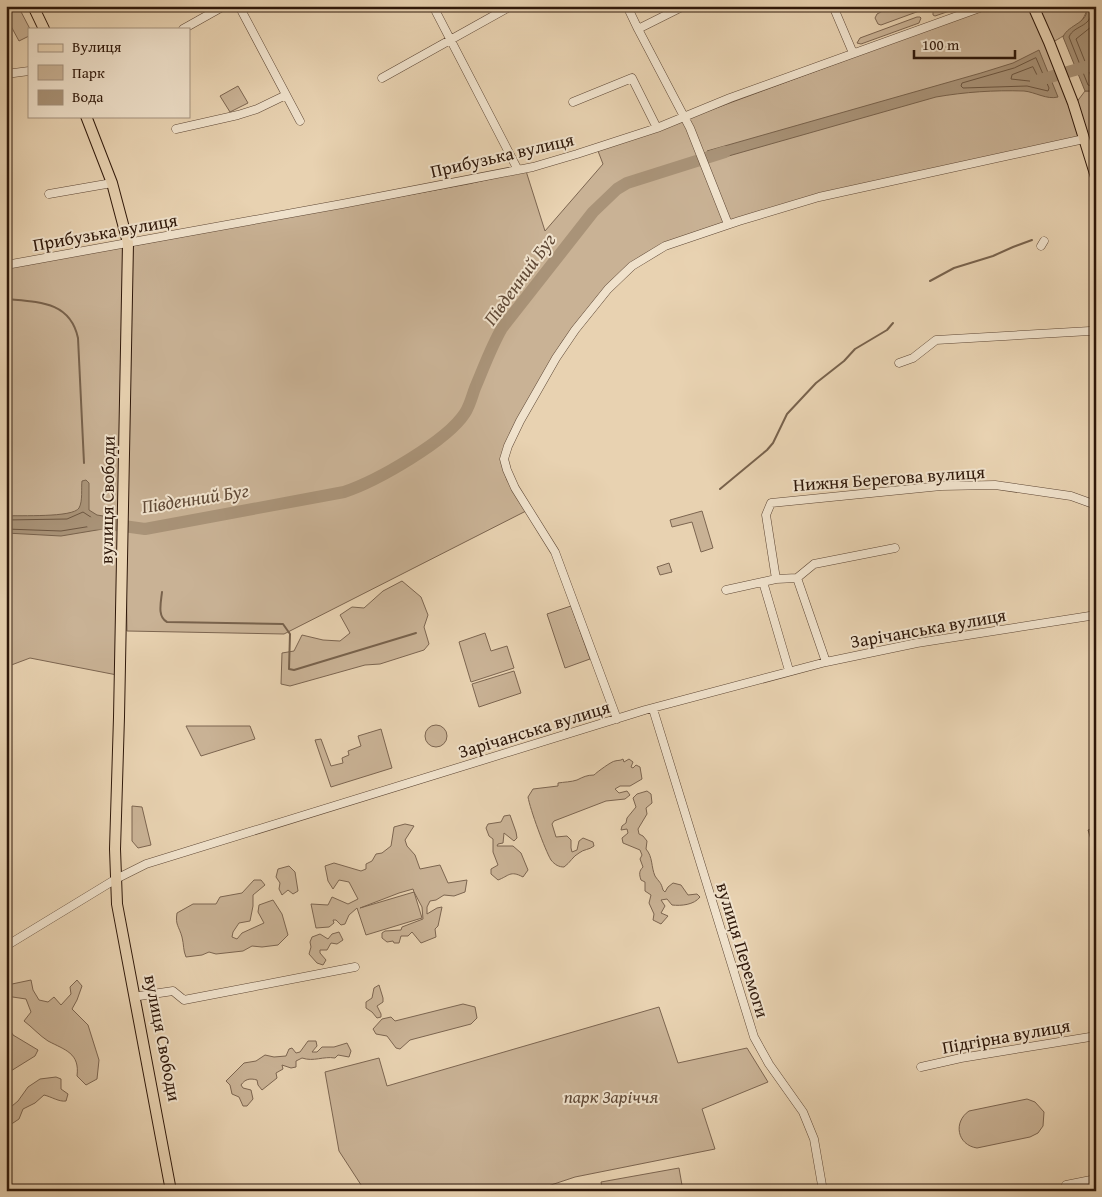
<svg xmlns="http://www.w3.org/2000/svg" width="1102" height="1197" font-family="'Gentium Book Plus',serif">
<rect width="100%" height="100%" fill="#e8d2b1"/>
<filter id="stains"><feTurbulence type="fractalNoise" baseFrequency=".004" numOctaves="4"/><feColorMatrix values="0 0 0 0 .2 0 0 0 0 .09 0 0 0 0 .02 0 0 0 .5 -.17"/></filter>
<radialGradient id="worn" r=".72"><stop offset=".6" stop-color="#630" stop-opacity="0"/><stop offset="1" stop-color="#630" stop-opacity=".3"/></radialGradient>
<path fill="#c9b295" stroke="#7c6550" fill-rule="evenodd" d="M 18,6 L 30,29 L 29,36 L 19,41 L 6,17 L 6,12 Z
M 892,6 L 925,6 L 922,10 L 881,25 L 878,24 L 875,18 L 877,14 Z
M 938,6 L 964,6 L 935,16 L 933,15 L 933,10 Z
M 992,6 L 1029,6 L 1046,43 L 1080,137 L 730,220 L 689,118 Z
M 1037,6 L 1086,6 C 1090,20 1064,36 1053,42 Z
M 917,17 L 920,17 L 921,18 L 919,23 L 861,44 L 857,43 L 860,38 Z
M 238,86 L 248,103 L 230,112 L 220,96 Z
M 1085,91 L 1096,91 L 1096,167 L 1076,103 Z
M 683,120 L 725,222 L 664,243 L 606,287 L 562,342 L 517,420 L 502,465 L 507,480 L 526,511 L 284,634 L 127,631 L 126,562 L 131,246 L 468,184 L 526,171 L 545,231 L 603,164 L 598,151 Z
M 125,247 L 117,675 L 30,658 L 6,667 L 6,268 Z
M 702,511 L 713,548 L 701,552 L 692,522 L 672,527 L 670,520 Z
M 669,563 L 672,572 L 660,575 L 657,567 Z
M 402,581 L 421,597 L 428,615 L 424,627 L 429,644 L 424,650 L 380,664 L 365,665 L 290,686 L 281,684 L 282,653 L 294,651 L 302,635 L 323,640 L 340,641 L 350,633 L 340,615 L 352,607 L 364,608 L 383,591 Z
M 571,606 L 590,659 L 565,668 L 547,614 Z
M 485,633 L 491,651 L 507,646 L 514,668 L 471,682 L 459,642 Z
M 514,671 L 521,693 L 479,707 L 472,684 Z
M425 736a11 11 0 1 1 22 0a11 11 0 1 1-22 0Z
M 186,726 L 250,726 L 255,739 L 201,756 Z
M 381,729 L 392,768 L 331,787 L 315,740 L 321,739 L 331,766 L 343,763 L 342,758 L 349,755 L 348,751 L 361,746 L 358,736 Z
M 623,759 L 624,762 L 629,759 L 633,762 L 631,767 L 633,768 L 636,765 L 640,767 L 642,779 L 630,786 L 620,786 L 615,789 L 619,793 L 627,791 L 630,795 L 625,799 L 606,801 L 554,821 L 552,824 L 556,837 L 567,836 L 571,840 L 571,848 L 572,852 L 577,850 L 579,841 L 583,838 L 593,842 L 594,846 C 589,850 584,849 579,853 C 573,856 570,863 564,867 C 559,867 555,865 551,860 C 545,850 530,809 528,797 L 533,789 L 558,786 L 558,783 C 564,782 571,782 577,780 C 583,777 587,775 594,775 C 597,772 612,761 615,761 C 618,760 620,761 623,759 Z
M 647,791 L 651,794 L 652,803 L 646,808 L 647,814 L 638,829 L 639,834 L 643,836 L 647,841 L 646,849 C 653,857 651,867 655,876 C 659,882 661,882 663,890 L 665,892 L 668,887 L 673,883 L 681,885 L 688,895 L 697,894 L 700,897 C 694,905 681,906 672,905 L 667,899 L 661,900 L 665,906 L 661,913 L 668,916 L 661,924 L 653,920 L 654,914 L 649,903 L 651,895 L 645,891 L 645,882 L 641,880 C 639,874 639,871 643,867 L 640,859 L 642,855 L 640,850 L 623,843 L 622,838 L 628,833 L 627,829 L 621,830 L 622,826 L 626,823 L 627,818 L 636,807 L 633,798 L 637,794 Z
M 132,806 L 142,807 L 151,845 L 138,848 L 132,841 Z
M 510,815 L 516,832 L 517,838 L 514,841 L 504,833 L 503,843 L 498,844 L 497,846 L 513,846 L 521,853 L 528,870 L 523,877 C 510,870 509,876 498,880 L 491,874 L 491,869 L 498,865 L 493,852 L 493,839 L 489,836 L 486,828 L 488,824 L 501,822 L 504,816 Z
M 405,824 L 414,826 L 405,840 L 407,846 L 415,855 L 420,869 L 440,865 L 448,883 L 467,880 L 465,892 L 454,896 L 444,895 L 436,900 L 430,901 L 427,907 L 427,914 L 437,908 L 442,907 L 438,926 L 435,929 L 436,937 L 421,943 L 412,932 L 408,936 L 401,936 L 399,943 L 394,943 L 393,941 L 387,942 L 382,938 L 382,933 L 385,931 L 401,930 L 402,927 L 423,919 L 422,907 L 414,892 L 422,918 L 366,935 L 357,908 L 349,915 L 345,924 L 341,925 L 336,920 L 333,920 L 334,923 L 329,927 L 316,928 L 311,904 L 328,905 L 332,897 L 348,904 L 358,899 L 349,882 L 339,880 L 333,889 L 328,881 L 325,866 L 334,863 L 361,871 L 366,869 L 366,864 L 372,861 L 376,854 L 382,853 L 391,846 L 394,827 ZM 413,889 L 414,892 L 360,908 L 399,893 Z
M 1096,827 L 1096,855 L 1088,830 Z
M 289,866 L 295,872 L 298,891 L 293,894 L 288,890 L 282,895 L 279,889 L 280,883 L 276,877 L 278,869 Z
M 254,880 L 261,880 L 265,885 L 253,895 L 253,906 L 250,921 L 239,923 L 233,932 L 232,937 L 237,939 L 242,933 L 264,923 L 258,912 L 259,905 L 273,900 L 282,914 L 288,935 L 278,945 L 262,947 L 252,946 L 243,951 L 216,954 L 209,952 L 202,955 L 186,957 C 183,950 184,945 182,937 C 179,926 175,925 177,913 L 193,904 L 216,904 L 220,897 L 242,893 Z
M 339,932 L 343,940 L 337,944 L 331,943 L 327,950 L 320,950 L 320,953 L 326,960 L 323,965 L 317,963 L 309,954 L 311,947 L 310,942 L 312,937 L 320,934 L 328,939 L 332,934 Z
M 31,980 L 33,990 L 39,1000 L 48,1002 L 54,997 L 61,1005 L 71,994 L 70,987 L 77,980 L 82,986 L 77,1000 L 72,1009 L 88,1025 L 99,1060 L 97,1079 L 86,1085 L 77,1076 C 80,1053 65,1050 48,1041 C 40,1036 32,1027 24,1021 L 31,1012 L 26,999 L 6,996 L 6,988 L 12,984 Z
M 379,985 L 383,998 L 383,1002 L 377,1006 L 381,1014 L 381,1017 L 377,1018 L 372,1012 L 366,1008 L 366,1002 L 372,998 L 374,988 Z
M 463,1004 L 475,1007 L 477,1018 L 471,1024 L 410,1040 L 400,1049 L 396,1048 L 387,1036 L 376,1034 L 373,1029 L 382,1019 L 391,1017 L 395,1021 Z
M 659,1007 L 678,1063 L 747,1048 L 768,1082 L 702,1109 L 715,1149 L 575,1177 L 533,1191 L 365,1191 L 339,1151 L 325,1072 L 379,1058 L 387,1086 Z
M 6,1023 L 13,1035 L 38,1050 L 35,1056 L 6,1074 Z
M 308,1041 L 316,1041 L 317,1046 L 312,1052 L 317,1052 L 322,1047 L 334,1047 L 347,1043 L 351,1051 L 349,1057 L 338,1055 L 335,1058 C 323,1056 314,1062 302,1058 L 296,1061 L 296,1067 L 291,1068 L 282,1065 L 283,1069 L 276,1073 L 277,1078 L 262,1090 L 258,1085 L 257,1080 C 250,1078 245,1079 241,1085 L 243,1088 L 251,1090 L 253,1099 L 247,1106 L 243,1106 L 239,1097 L 232,1094 L 230,1085 L 226,1081 L 244,1063 L 256,1061 L 265,1055 L 274,1057 L 286,1056 L 289,1049 L 292,1048 L 296,1053 L 300,1052 Z
M 56,1077 L 61,1079 L 61,1089 L 68,1094 L 66,1101 C 59,1102 52,1097 44,1095 L 35,1103 L 23,1109 L 19,1119 L 10,1125 L 6,1124 L 6,1111 L 18,1101 L 28,1087 L 40,1079 Z
M 1027,1099 L 1035,1102 L 1044,1112 L 1043,1126 L 1038,1133 L 1030,1137 L 977,1148 C 957,1145 953,1122 969,1111 Z
M 679,1168 L 683,1191 L 603,1191 L 601,1182 Z"/>
<path fill="#a99378" stroke="#78624c" d="M 1086,6 L 1096,6 L 1096,91 L 1085,91 L 1063,37 C 1068,24 1091,23 1086,6 Z
M 1039,50 L 1058,97 C 1047,100 1035,92 1024,91 C 994,90 965,92 936,97 L 711,161 L 707,151 L 981,73 L 1013,63 Z
M 86,480 L 89,483 L 89,510 L 97,515 L 109,517 L 109,528 L 61,536 L 6,533 L 6,516 C 19,515 73,518 79,508 C 83,501 81,488 82,481 Z"/>
<g fill="none" stroke-linecap="round" stroke-linejoin="round">
<path stroke="#6c5641" stroke-width="1" d="M 1091,6 C 1095,28 1074,24 1069,37 L 1088,85 L 1096,87
M 1096,20 L 1091,27 L 1076,39 L 1092,79 L 1096,80
M 1036,58 L 1049,88 L 1048,91 L 1027,86 L 963,88 L 961,86 L 962,83 L 1014,68 Z
M 1033,67 L 1039,79 L 1038,82 L 1011,79 L 1012,75 Z
M 6,520 L 67,519 L 83,512 L 100,523 L 98,525 L 61,531 L 6,529"/>
<path stroke="#78624c" stroke-width="2" d="M 930,281 L 954,268 L 993,256 L 1013,247 L 1032,240
M 6,299 C 38,302 70,301 78,338 L 84,463
M 720,489 L 767,450 L 773,443 L 787,414 L 816,383 L 844,361 L 855,349 L 887,330 L 893,323
M 162,592 C 161,602 157,617 167,622 L 283,624 L 290,634 L 289,669 L 294,670 L 416,633"/>
<path stroke="#a99378" stroke-width="12" d="M 1036,81 L 1096,64
M 92,523 L 109,524 L 145,529 L 344,492 C 377,481 447,441 465,413 C 470,405 472,396 475,388 C 484,367 491,347 502,328 L 593,212 L 617,189 L 627,183 L 725,152"/>
<defs>
<path id="minor" d="M 239,6 L 300,121
M 433,6 L 518,170
M 627,6 L 638,29 L 690,128 L 728,224
M 833,6 L 853,53
M 183,29 L 224,6
M 638,29 L 684,6
M 6,74 L 29,71
M 382,78 L 511,6
M 573,102 L 632,78 L 657,128
M 176,129 L 238,115 L 257,109 L 286,95
M 49,194 L 112,183
M 1041,246 L 1044,241
M 6,265 L 342,204 L 533,167 L 577,154 L 657,128 L 730,98 L 985,6
M 899,363 L 913,358 L 936,340 L 1090,331 L 1096,334
M 797,578 L 814,564 L 895,548
M 763,582 L 788,667
M 726,590 L 776,579
M 826,662 L 797,578 L 776,579 L 766,515 L 771,503 L 941,486 L 995,485 L 1071,496 L 1096,505
M 653,709 L 754,1037 L 769,1064 L 803,1112 L 814,1139 L 823,1191
M 617,719 L 555,552 L 515,488 L 507,470 L 504,459 L 508,446 L 520,421 L 556,358 L 575,330 L 608,289 L 632,266 L 665,246 L 739,221 L 819,197 L 1084,139
M 6,946 L 116,879 L 146,864 L 645,710 L 826,662 L 917,643 L 1096,615
M 139,996 L 173,991 L 184,1000 L 355,967
M 921,1067 L 961,1058 L 1096,1036
M 1066,1185 L 1096,1179"/>
<path id="major" d="M 33,6 L 44,29
M 1033,6 L 1049,42 L 1073,103 L 1096,177
M 86,116 L 112,183 L 128,243 L 119,717 L 115,849 L 117,904 L 171,1191"/>
</defs>
<use href="#minor" stroke="#5d4634" stroke-width="9"/>
<use href="#major" stroke="#2f180a" stroke-width="12"/>
<use href="#minor" stroke="#f0e2cc" stroke-width="8"/>
<use href="#major" stroke="#e8d2b1" stroke-width="10"/>
</g>
<g text-anchor="middle" dominant-baseline="central" stroke-width="4" stroke-linejoin="round" paint-order="stroke">
<g font-size="18" fill="#2f180a" stroke="#f0e2cc">
<text transform="translate(502 155) rotate(-13)">Прибузька вулиця</text>
<text transform="translate(105 232) rotate(-10)">Прибузька вулиця</text>
<text transform="translate(889 478) rotate(-4)">Нижня Берегова вулиця</text>
<text transform="translate(107 500) rotate(-89)">вулиця Свободи</text>
<text transform="translate(928 628) rotate(-10)">Зарічанська вулиця</text>
<text transform="translate(534 729) rotate(-17)">Зарічанська вулиця</text>
<text transform="translate(743 950) rotate(73)">вулиця Перемоги</text>
<text transform="translate(1006 1036) rotate(-10)">Підгірна вулиця</text>
<text transform="translate(163 1038) rotate(79)">вулиця Свободи</text>
</g>
<g font-size="18" font-style="italic" fill="#5d4634" stroke="#f0e2cc">
<text x="611" y="1096">парк Заріччя</text>
</g>
<g font-size="19" font-style="italic" fill="#604936" stroke="#f0e2cc">
<text transform="translate(519 279) rotate(-54)">Південний Буг</text>
<text transform="translate(195 498) rotate(-9)">Південний Буг</text>
</g>
</g>
<rect width="1102" height="1197" fill="none" stroke="#e8d2b1" stroke-width="25"/>
<rect x="8" y="8" width="1087" height="1182" fill="none" stroke="#2f180a" stroke-width="2.5"/>
<rect x="12" y="12" width="1077" height="1172" fill="none" stroke="#2f180a"/>
<rect x="28" y="28" width="162" height="90" fill="#f0e2cc" stroke="#a3917e"/>
<rect x="38" y="44" width="25" height="8" fill="#e8d2b1" stroke="#a3917e"/>
<text x="72" y="52" font-size="15" fill="#2f180a">Вулиця</text>
<rect x="38" y="65" width="25" height="15" fill="#c9b295" stroke="#a3917e"/>
<text x="72" y="78" font-size="15" fill="#2f180a">Парк</text>
<rect x="38" y="90" width="25" height="15" fill="#a99378" stroke="#a3917e"/>
<text x="72" y="102" font-size="15" fill="#2f180a">Вода</text>
<path d="M914 50v8h101v-8" fill="none" stroke="#2f180a" stroke-width="2.5"/>
<text x="922" y="50" font-size="15" fill="#2f180a" stroke="#f0e2cc" stroke-width="4" paint-order="stroke">100 m</text>
<rect width="100%" height="100%" filter="url(#stains)"/>
<rect width="100%" height="100%" fill="url(#worn)"/>
</svg>
